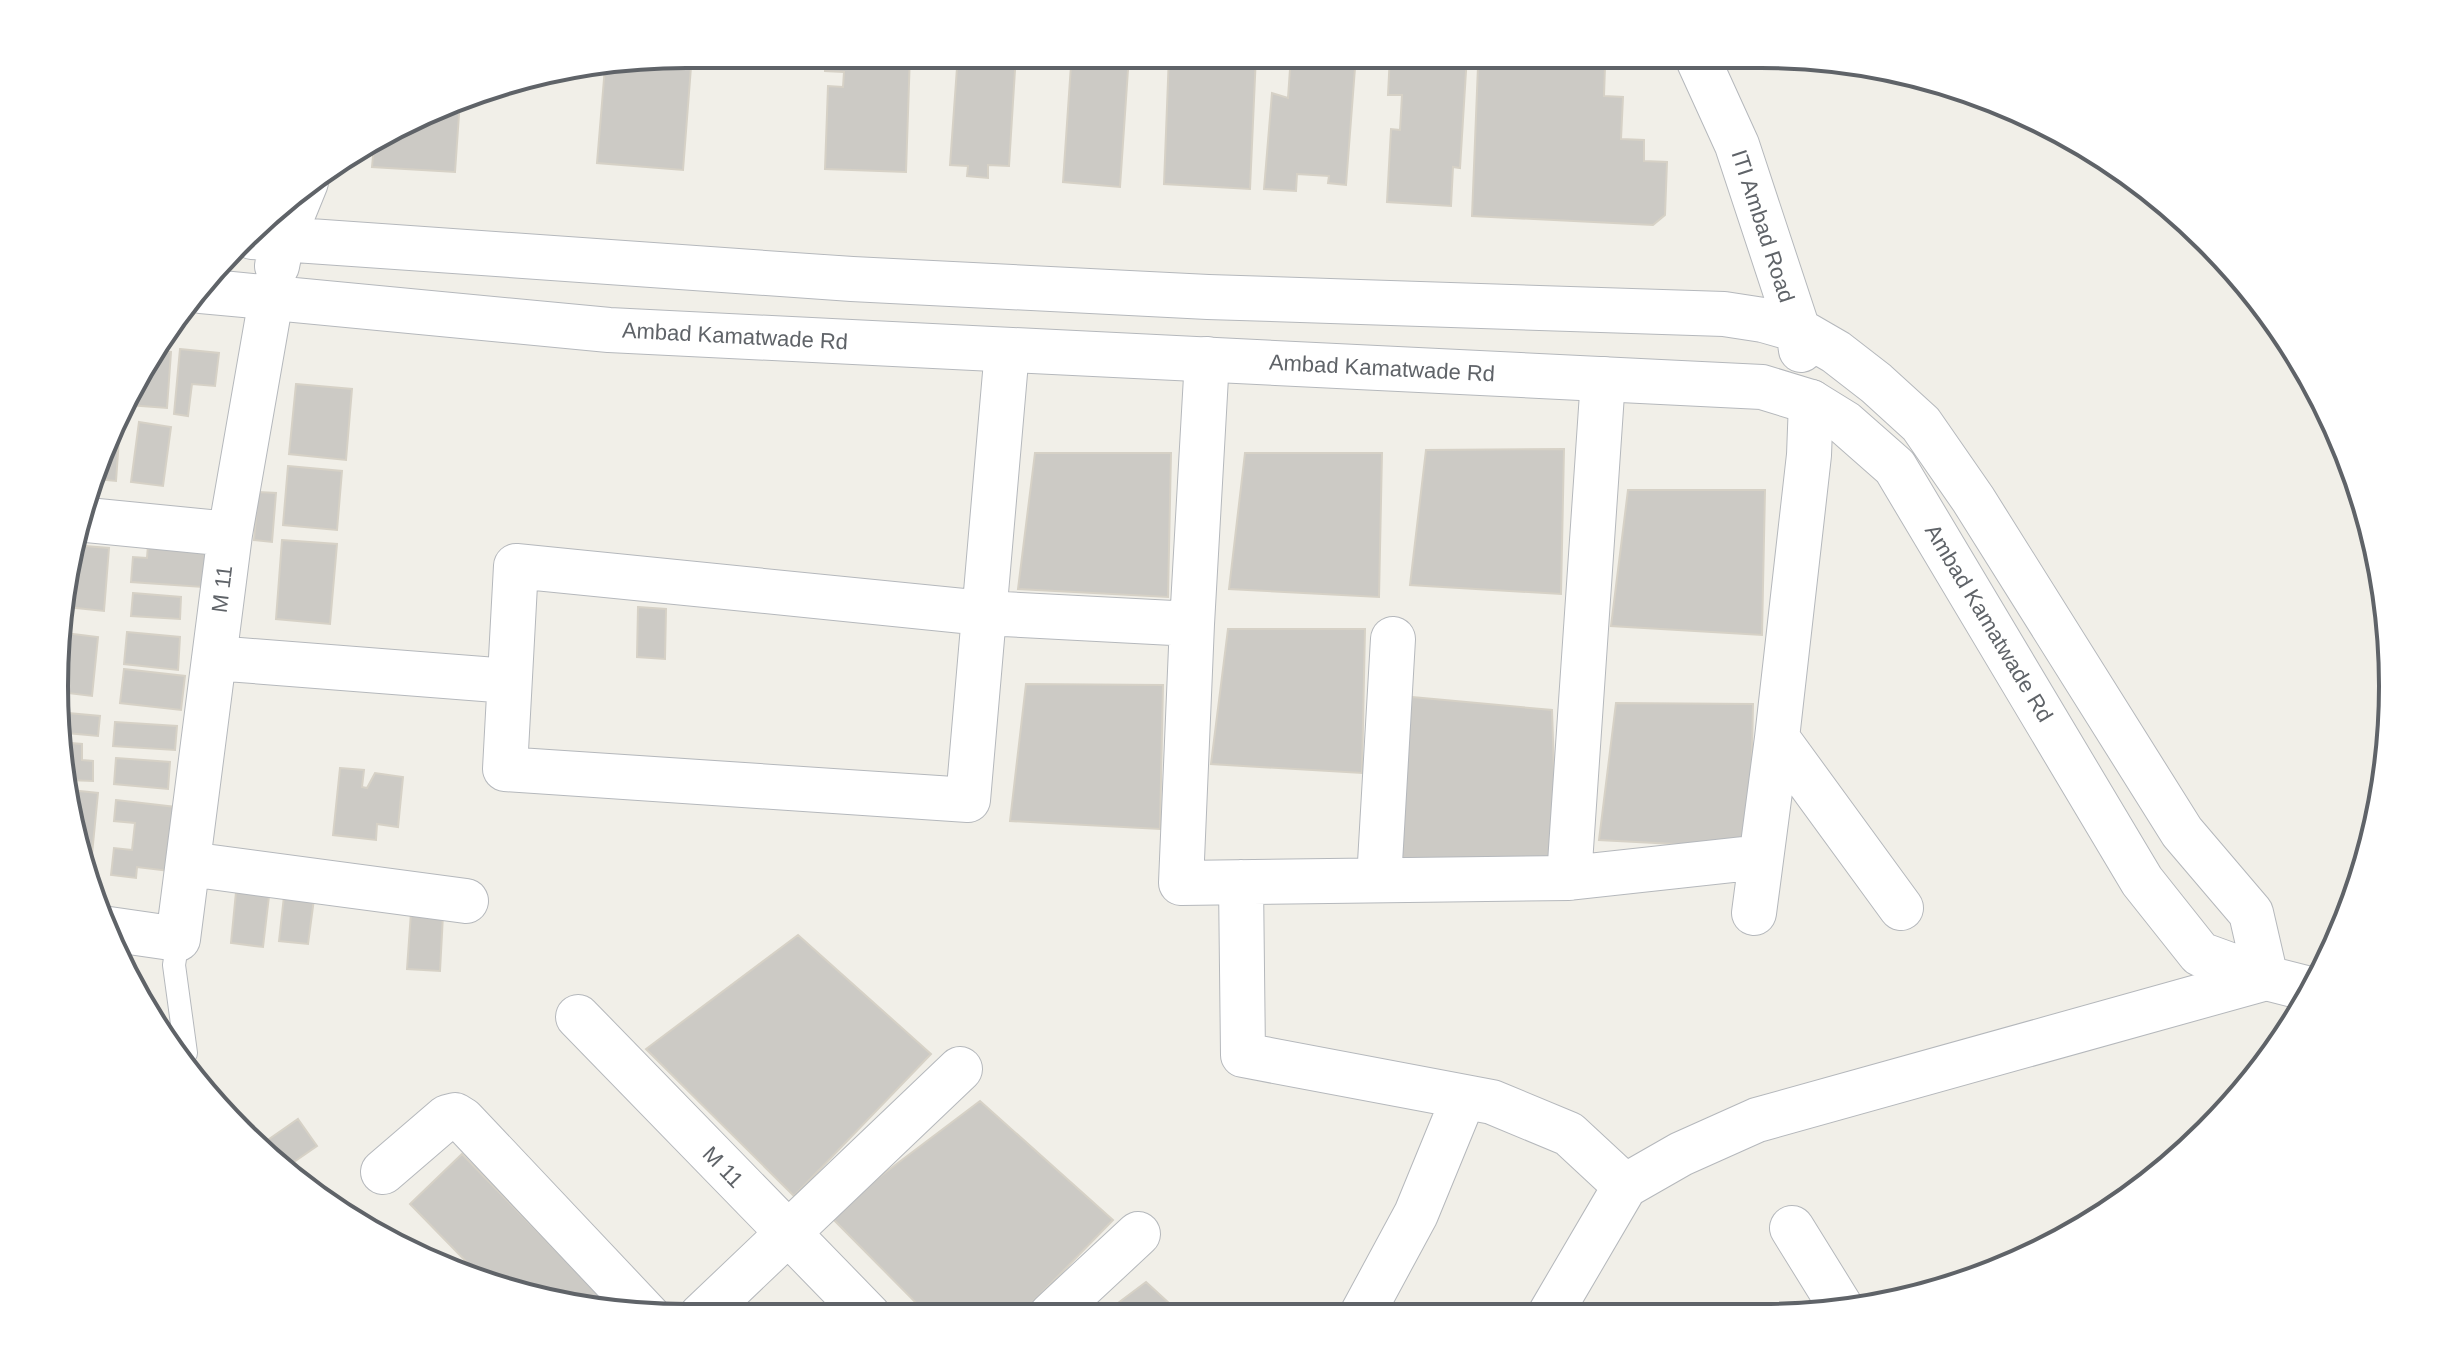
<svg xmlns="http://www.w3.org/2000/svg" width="2447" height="1372" font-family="Arial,sans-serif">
<rect width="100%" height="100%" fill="#f1efe8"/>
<path fill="#cccac5" stroke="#d6d1c6" stroke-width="2" d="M 692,54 L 683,170 L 597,163 L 605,67 Z
M 825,54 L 910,54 L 906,172 L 825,169 L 828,86 L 843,87 L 844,72 L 825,71 Z
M 958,54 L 1016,54 L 1009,166 L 988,165 L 988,178 L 967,176 L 968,166 L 950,165 Z
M 1056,54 L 1129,55 L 1120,187 L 1063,182 L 1071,65 L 1056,64 Z
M 1169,55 L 1256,55 L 1250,189 L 1164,184 Z
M 1291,55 L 1356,55 L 1346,185 L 1328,183 L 1329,176 L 1297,174 L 1296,191 L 1264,189 L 1272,93 L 1288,98 Z
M 1390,55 L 1467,55 L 1460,168 L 1453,167 L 1451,206 L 1387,202 L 1391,129 L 1400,130 L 1402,95 L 1388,95 Z
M 1501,55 L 1586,55 L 1586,65 L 1605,66 L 1604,96 L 1623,97 L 1621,139 L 1644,140 L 1644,161 L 1667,162 L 1665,215 L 1653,225 L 1472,216 L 1478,66 L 1501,68 Z
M 460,100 L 455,172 L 372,167 L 374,146 Z
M 180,349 L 219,353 L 215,386 L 192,384 L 188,416 L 174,414 Z
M 153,351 L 171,352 L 167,408 L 129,405 Z
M 296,384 L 352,389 L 346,460 L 289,454 Z
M 139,422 L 171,427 L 163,486 L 131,482 Z
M 120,425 L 116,481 L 95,479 Z
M 1564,449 L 1561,594 L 1410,585 L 1426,450 Z
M 1035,453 L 1171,453 L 1168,597 L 1018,589 Z
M 1245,453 L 1382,453 L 1379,597 L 1229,589 Z
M 288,466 L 342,471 L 337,530 L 283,525 Z
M 1628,490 L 1765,490 L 1762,635 L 1611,626 Z
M 258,492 L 276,493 L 272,542 L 254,540 Z
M 282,540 L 337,544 L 330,624 L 276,619 Z
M 73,545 L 109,548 L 104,611 L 67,607 Z
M 148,545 L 207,550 L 203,587 L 131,582 L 133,557 L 147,558 Z
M 133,593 L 181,597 L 180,619 L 131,616 Z
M 638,607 L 666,609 L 665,659 L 637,657 Z
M 1228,629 L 1365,629 L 1362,773 L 1211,764 Z
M 127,632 L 180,637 L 178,670 L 124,664 Z
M 65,633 L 98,637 L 92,696 L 59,692 Z
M 124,669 L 185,676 L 181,710 L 120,703 Z
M 1026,684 L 1163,685 L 1160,829 L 1010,821 Z
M 1412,697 L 1552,710 L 1557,861 L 1395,865 Z
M 1616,703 L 1753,704 L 1750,848 L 1599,840 Z
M 57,712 L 100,716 L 98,736 L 56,732 Z
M 115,722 L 177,726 L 175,750 L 113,746 Z
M 59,742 L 82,744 L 82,760 L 93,761 L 93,781 L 68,780 Z
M 116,758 L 170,762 L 168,789 L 114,784 Z
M 340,768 L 364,770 L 362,787 L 367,788 L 375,773 L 403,777 L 398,827 L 377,824 L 376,840 L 333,835 Z
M 70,790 L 98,793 L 90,875 Z
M 116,800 L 184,808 L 177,872 L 137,867 L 136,878 L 111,875 L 114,848 L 132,850 L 135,823 L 114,821 Z
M 236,892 L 269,896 L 263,947 L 231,943 Z
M 284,896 L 314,899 L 308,944 L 279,941 Z
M 411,912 L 443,915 L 440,971 L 407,969 Z
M 798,935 L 931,1054 L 794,1196 L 646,1049 Z
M 980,1101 L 1113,1220 L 1020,1315 L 929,1316 L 829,1215 Z
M 298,1119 L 317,1146 L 288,1166 L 262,1144 Z
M 462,1154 L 601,1297 L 592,1306 L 490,1286 L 410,1204 Z
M 1146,1282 L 1182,1315 L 1102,1315 Z"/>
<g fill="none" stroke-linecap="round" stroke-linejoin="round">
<defs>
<path id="service" d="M 178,939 L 174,965 L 186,1053"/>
<path id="minor" d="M 1007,350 L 968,800 L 505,769 L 516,566 L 983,613 L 1192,624
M 1207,359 L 1192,624 L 1181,883 L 1569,878 L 1603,379
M 77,519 L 230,534
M 214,658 L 509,681
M 1777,738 L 1901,908
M 189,864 L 466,901
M 1569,878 L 1761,857
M 1379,880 L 1393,639
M 1241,882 L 1243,1055 L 1492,1102 L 1569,1134 L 1625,1186 L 1550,1314
M 1754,913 L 1777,738 L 1809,455 L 1811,402
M 102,928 L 178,939 L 230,534 L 271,299
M 578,1017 L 869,1316
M 383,1172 L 447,1117 L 455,1115 L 463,1120 L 649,1317
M 1625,1186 L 1681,1154 L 1757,1120 L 2266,978
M 1792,1228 L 1844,1312
M 1362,1314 L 1416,1214 L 1464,1097
M 1051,1315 L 1138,1234
M 701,1316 L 960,1069"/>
<path id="tertiary" d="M 1696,55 L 1737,145 L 1798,330 L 1801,350
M 252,237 L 852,279 L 1208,297 L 1724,314 L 1763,320 L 1798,330 L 1836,352 L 1876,383 L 1921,424 L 1973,499 L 2182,832 L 2251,913 L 2266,978
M 277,266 L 282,241 L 306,182
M 201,291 L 609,330 L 1762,387 L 1811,402 L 1845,423 L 1895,467 L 2142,881 L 2200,954 L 2266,978 L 2314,990"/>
</defs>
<use href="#service" stroke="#b5b8bc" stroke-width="24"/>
<use href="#minor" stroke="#b5b8bc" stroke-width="46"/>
<use href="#tertiary" stroke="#b5b8bc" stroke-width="46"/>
<use href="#service" stroke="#fff" stroke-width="22"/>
<use href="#minor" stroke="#fff" stroke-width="44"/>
<use href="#tertiary" stroke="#fff" stroke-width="44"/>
</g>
<g text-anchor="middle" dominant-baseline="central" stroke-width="8" stroke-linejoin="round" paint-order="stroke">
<g font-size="22" fill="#5f6368" stroke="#fff">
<text transform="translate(1763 226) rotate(72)">ITI Ambad Road</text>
<text transform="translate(735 336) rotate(3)">Ambad Kamatwade Rd</text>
<text transform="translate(1382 368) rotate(3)">Ambad Kamatwade Rd</text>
<text transform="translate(222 589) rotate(-83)">M 11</text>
<text transform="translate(1989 623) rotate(59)">Ambad Kamatwade Rd</text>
<text transform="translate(723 1167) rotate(46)">M 11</text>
</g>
</g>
<path d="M0 0H2447V1372H0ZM686 68H1761A618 618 0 0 1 2379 686V686A618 618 0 0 1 1761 1304H686A618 618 0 0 1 68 686V686A618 618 0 0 1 686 68Z" fill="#fff" fill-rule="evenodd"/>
<path fill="none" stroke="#5f6368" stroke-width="4" d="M686 68H1761A618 618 0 0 1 2379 686V686A618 618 0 0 1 1761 1304H686A618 618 0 0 1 68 686V686A618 618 0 0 1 686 68Z"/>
</svg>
